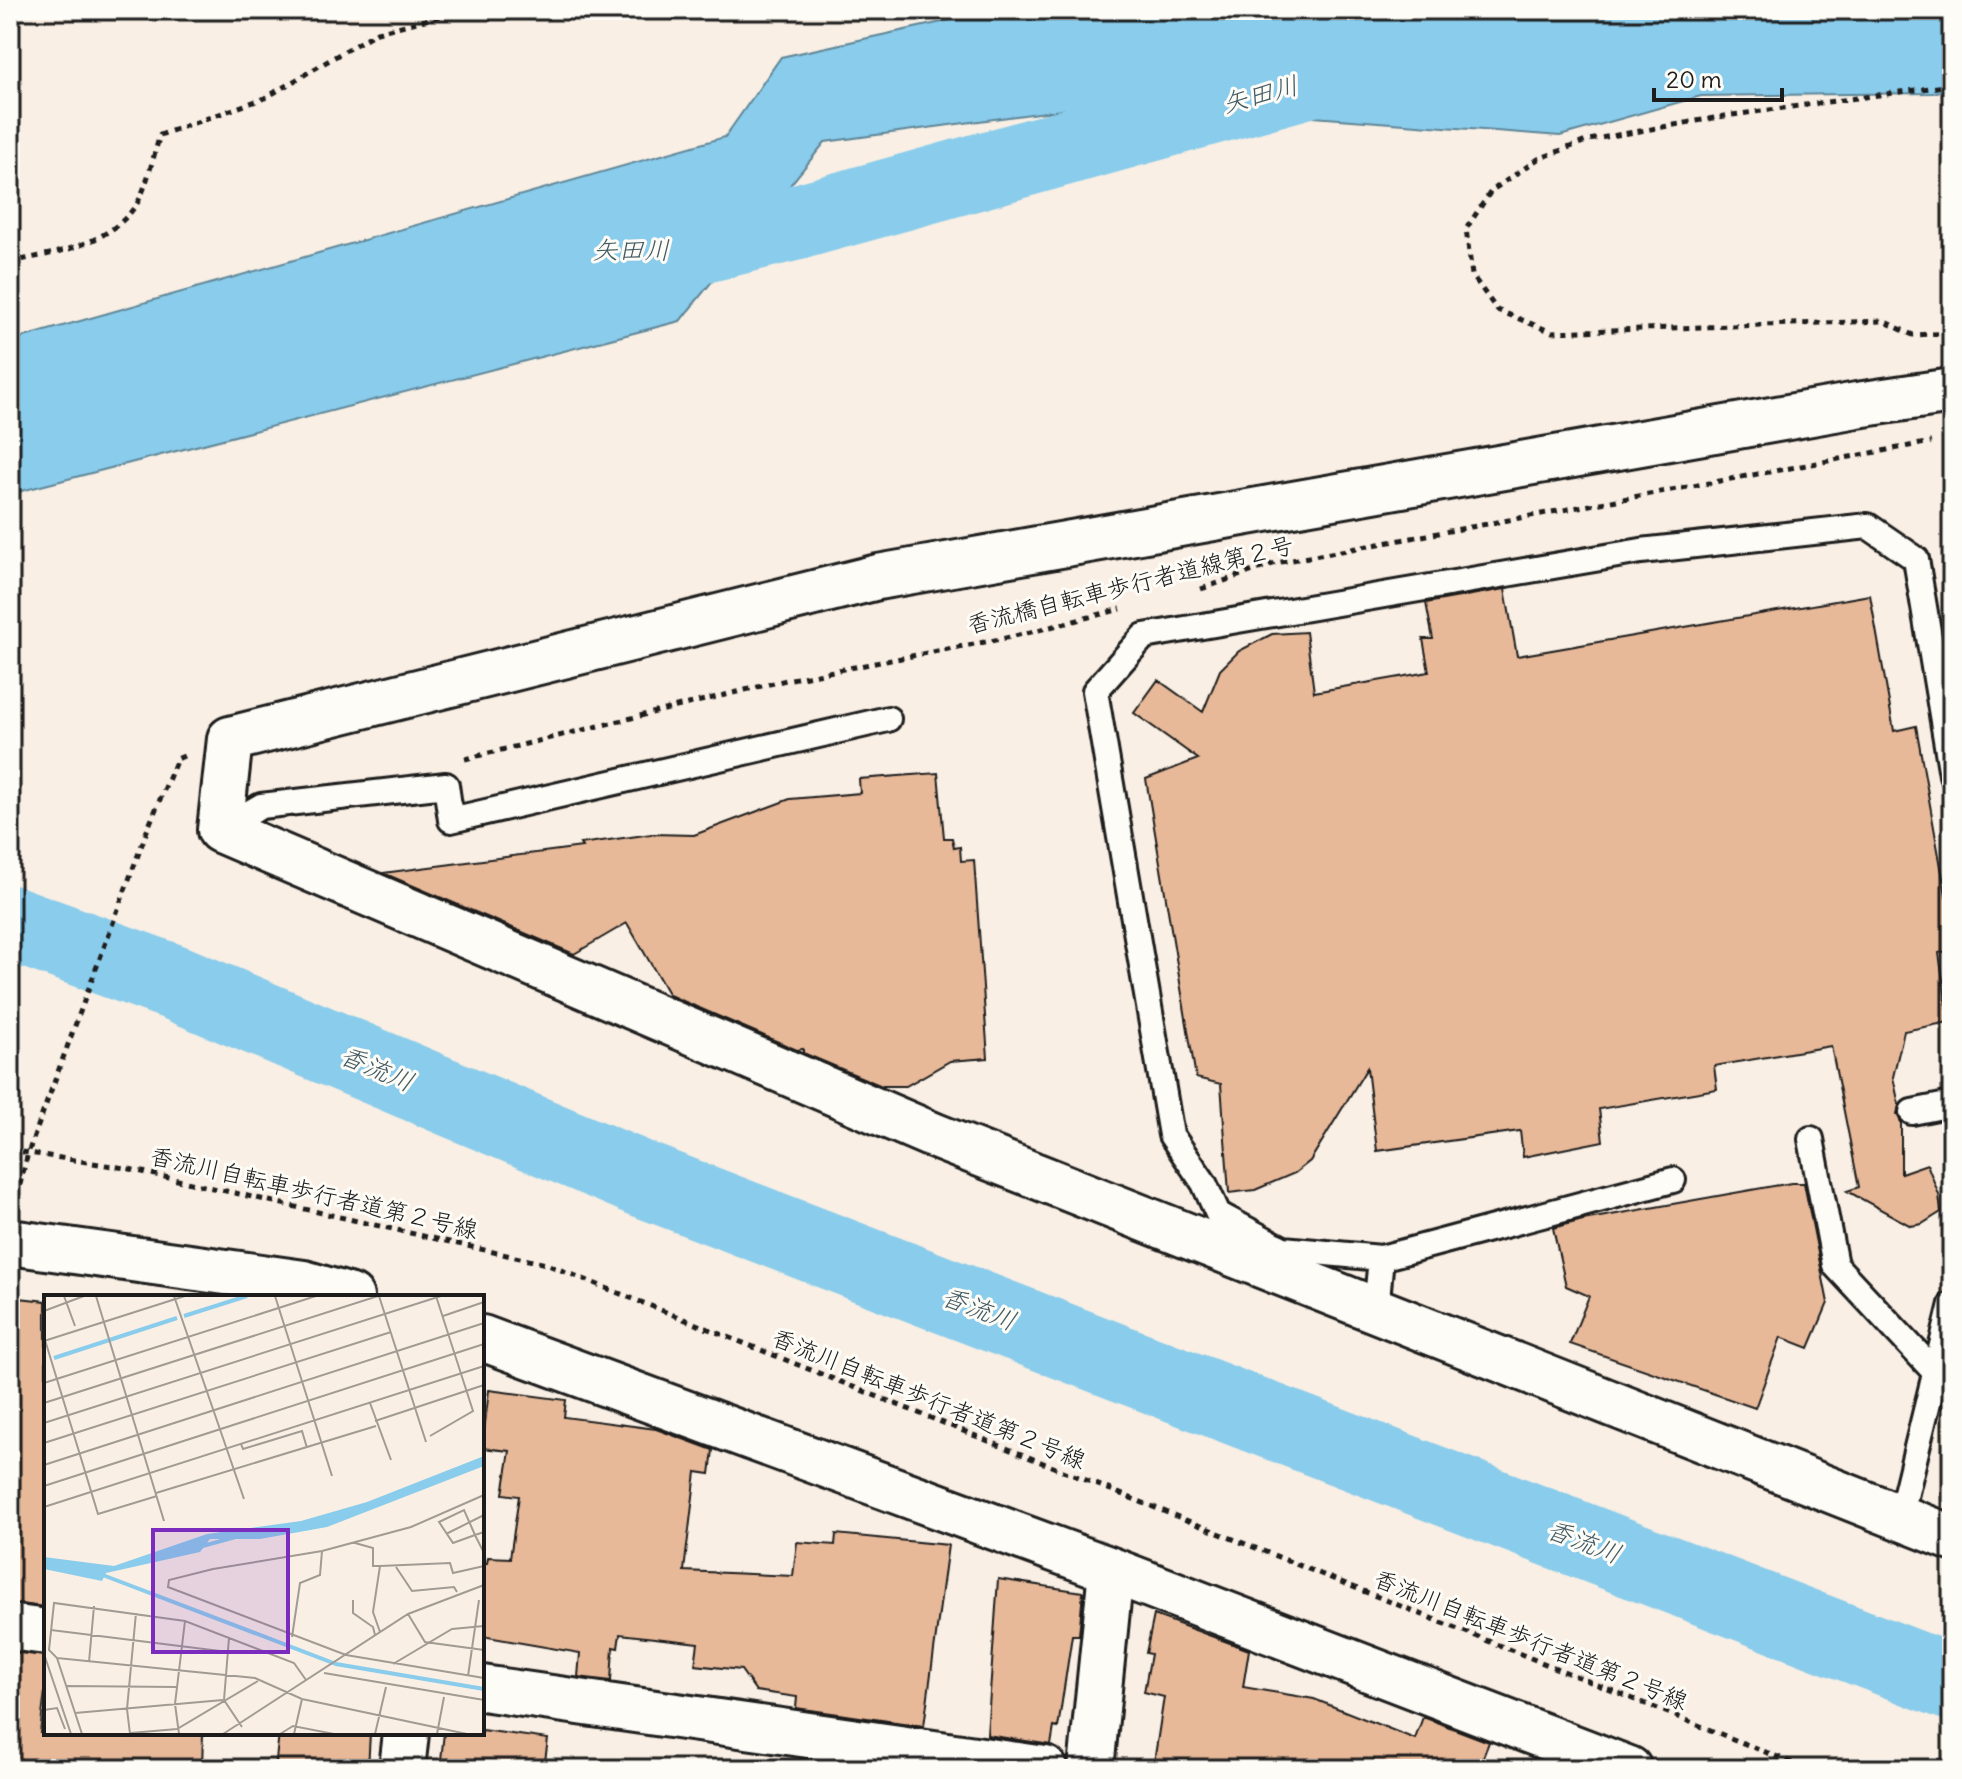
<svg xmlns="http://www.w3.org/2000/svg" width="1962" height="1779" font-family="Delius,'Klee One',sans-serif">
<rect width="100%" height="100%" fill="#f9efe4"/>
<filter id="ink" filterUnits="userSpaceOnUse"><feTurbulence type="fractalNoise" baseFrequency=".0125" numOctaves="2"/><feDisplacementMap in="SourceGraphic" scale="16" xChannelSelector="R" yChannelSelector="G"/><feConvolveMatrix kernelMatrix="1 2 1 2 8 2 1 2 1" color-interpolation-filters="sRGB"/></filter>
<g filter="url(#ink)">
<path fill="#8acceb" stroke="#5e8698" stroke-width="2" d="M 997,10 L 1952,10 L 1952,88 L 1933,93 L 1701,96 L 1560,136 L 1120,102 L 825,142 L 680,321 L 10,494 L 10,341 L 725,137 L 781,57 Z"/>
<g fill="none" stroke-linecap="round" stroke-linejoin="round">
<path stroke="#8acceb" stroke-width="76" d="M 651,258 L 797,222 L 1308,80
M 10,923 L 176,983 L 642,1179 L 1952,1683"/>
</g>
<path fill="#e8b999" stroke="#1c1c1c" stroke-width="2" d="M 1505,589 L 1517,656 L 1870,595 L 1894,731 L 1916,726 L 1952,929 L 1952,950 L 1939,953 L 1949,1022 L 1904,1031 L 1893,1077 L 1899,1105 L 1897,1114 L 1901,1122 L 1901,1173 L 1927,1164 L 1939,1195 L 1941,1212 L 1922,1224 L 1911,1226 L 1847,1191 L 1859,1187 L 1831,1046 L 1714,1066 L 1717,1089 L 1599,1109 L 1603,1141 L 1523,1157 L 1520,1131 L 1377,1151 L 1367,1068 L 1310,1161 L 1295,1173 L 1255,1190 L 1229,1193 L 1221,1084 L 1196,1078 L 1146,779 L 1198,759 L 1134,713 L 1158,680 L 1203,712 L 1220,670 L 1239,651 L 1272,634 L 1306,632 L 1314,692 L 1429,672 L 1423,639 L 1433,639 L 1426,603 Z
M 938,773 L 944,838 L 952,838 L 954,848 L 960,847 L 961,861 L 974,860 L 988,1058 L 950,1061 L 906,1086 L 882,1086 L 803,1053 L 803,1049 L 797,1050 L 669,995 L 627,923 L 574,954 L 383,873 L 582,847 L 580,844 L 652,834 L 694,835 L 790,799 L 860,793 L 859,779 Z
M 1791,1183 L 1804,1183 L 1828,1303 L 1809,1348 L 1781,1337 L 1755,1408 L 1570,1344 L 1589,1296 L 1566,1286 L 1553,1228 L 1583,1220 Z
M 10,1297 L 46,1301 L 46,1607 L 10,1603 Z
M 489,1390 L 566,1400 L 564,1417 L 656,1429 L 713,1450 L 710,1474 L 696,1472 L 684,1571 L 793,1576 L 797,1542 L 835,1545 L 836,1534 L 948,1545 L 924,1726 L 796,1708 L 797,1697 L 756,1691 L 741,1670 L 695,1665 L 698,1643 L 620,1634 L 618,1648 L 613,1647 L 611,1681 L 578,1677 L 580,1653 L 482,1636 L 482,1563 L 487,1563 L 488,1557 L 510,1558 L 519,1496 L 503,1494 L 510,1451 L 482,1448 Z
M 998,1579 L 1083,1592 L 1079,1635 L 1072,1635 L 1058,1728 L 1054,1727 L 1051,1745 L 987,1735 Z
M 1154,1615 L 1249,1650 L 1243,1687 L 1314,1699 L 1415,1739 L 1423,1717 L 1489,1742 L 1480,1765 L 1484,1769 L 1153,1769 L 1164,1697 L 1144,1692 L 1151,1654 L 1146,1653 Z
M 10,1652 L 46,1656 L 46,1683 L 40,1733 L 99,1733 L 131,1738 L 131,1733 L 203,1733 L 202,1769 L 10,1769 Z
M 482,1730 L 548,1739 L 544,1769 L 440,1769 L 444,1733 L 482,1733 Z
M 279,1733 L 370,1733 L 368,1769 L 275,1769 Z
M 807,1760 L 869,1769 L 813,1769 Z"/>
<g fill="none" stroke-linecap="round" stroke-linejoin="round">
<defs>
<path id="lane" d="M 220,830 L 261,806 L 446,785 L 451,820 L 888,719
M 1912,1112 L 1952,1104
M 1811,1139 L 1835,1265 L 1935,1372
M 1673,1180 L 1381,1258 L 1283,1249 L 1218,1214 L 1204,1183 L 1171,1135 L 1095,691 L 1144,636 L 1641,551 L 1868,526 L 1916,559 L 1952,775
M 1376,1310 L 1381,1258
M 1900,1517 L 1952,1304"/>
<path id="street" d="M 1952,391 L 1857,405 L 878,577 L 230,739 L 220,830 L 935,1136 L 1952,1538
M 10,1242 L 304,1283 L 351,1297
M 482,1338 L 1111,1570 L 1629,1769
M 10,1627 L 46,1632
M 482,1688 L 1045,1769
M 402,1769 L 406,1733
M 1091,1769 L 1111,1570"/>
</defs>
<use href="#lane" stroke="#1c1c1c" stroke-width="30"/>
<use href="#street" stroke="#1c1c1c" stroke-width="50"/>
<path stroke="#1c1c1c" stroke-width="5" stroke-dasharray="6 6" stroke-linecap="butt" d="M 1952,85 L 1725,116 L 1589,140 L 1538,159 L 1491,191 L 1466,229 L 1472,275 L 1497,310 L 1552,332 L 1883,321 L 1913,335 L 1952,333
M 10,262 C 55,253 108,246 136,205 C 146,191 154,153 160,135 L 265,98 L 377,32 L 465,10
M 1201,589 L 1276,563 L 1931,442
M 465,759 L 786,680 L 1011,637 L 1121,609
M 10,1150 L 125,1168 L 546,1264 L 1808,1769
M 10,1188 L 19,1188 L 28,1153 L 148,828 L 177,759 L 184,756"/>
<use href="#lane" stroke="#fdfcf7" stroke-width="24"/>
<use href="#street" stroke="#fdfcf7" stroke-width="44"/>
</g>
</g>
<g text-anchor="middle" dominant-baseline="central" stroke-width="6" stroke-linejoin="round" paint-order="stroke">
<g font-size="24" fill="#1c1c1c" stroke="#fdfcf7">
<text transform="translate(1130 584) rotate(-14)">香流橋自転車歩行者道線第２号</text>
<text transform="translate(314 1192) rotate(13)">香流川自転車歩行者道第２号線</text>
<text transform="translate(929 1398) rotate(22)">香流川自転車歩行者道第２号線</text>
<text transform="translate(1531 1639) rotate(22)">香流川自転車歩行者道第２号線</text>
</g>
<g font-size="26" font-style="italic" fill="#425a64" stroke="#fdfcf7">
<text transform="translate(1260 94) rotate(-15)">矢田川</text>
<text x="631" y="249">矢田川</text>
<text transform="translate(377 1068) rotate(23)">香流川</text>
<text transform="translate(979 1308) rotate(21)">香流川</text>
<text transform="translate(1584 1541) rotate(21)">香流川</text>
</g>
</g>
<g transform="translate(44 1295)">
<rect width="440" height="440" fill="#f9efe4"/>
<path d="M 440,161 L 440,171 L 283,232 L 216,244 L 166,244 L 156,257 L 62,278 L 58,286 L 0,274 L 0,262 L 70,271 L 163,239 L 257,226 L 323,207 Z" fill="#8acceb"/>
<path fill="none" stroke="#8acceb" stroke-width="4" d="M 140,21 L 203,1M 10,63 L 133,23M 155,252 L 195,241M 56,279 L 292,369 L 440,394"/>
<path fill="none" stroke="#a19b94" stroke-width="2" d="M 20,1 L 31,31M 52,1 L 120,226M 130,1 L 200,204M 231,1 L 288,181M 335,1 L 382,147M 0,16 L 40,1M 399,21 L 440,7M 1,45 L 54,219 L 113,201M 0,46 L 141,1M 0,88 L 272,1M 0,108 L 334,1M 326,108 L 347,165M 331,126 L 440,90M 0,128 L 397,1M 386,141 L 429,116 L 392,1M 0,148 L 347,37M 197,149 L 199,154 L 258,136 L 263,153M 0,170 L 440,28M 0,191 L 440,49M 112,198 L 332,131M 440,200 L 367,232 L 278,256 L 169,274 L 125,285 L 124,292 L 302,360 L 440,383M 0,212 L 440,71M 440,237 L 431,240 L 409,248 L 395,227 L 420,215 L 431,240 L 438,254 L 440,259M 402,239 L 440,220M 311,248 L 329,253 L 329,271 L 336,271 L 329,317 L 336,337M 336,271 L 406,268 L 409,278 L 440,271M 352,272 L 368,296 L 410,292 L 413,297M 309,305 L 309,318 L 329,332 L 331,340M 364,319 L 381,347 L 440,355M 7,335 L 184,357M 248,342 L 256,288 L 276,280 L 278,256M 185,343 L 180,405 L 198,432M 0,359 L 27,439M 13,363 L 211,383 L 258,404 L 423,439M 45,367 L 50,311M 349,369 L 408,334 L 440,331M 280,378 L 440,405M 424,381 L 435,305M 23,391 L 133,392M 0,415 L 13,413 L 21,434M 31,418 L 179,405M 38,439 L 13,363 L 5,355 L 10,308 L 141,326 L 250,368 L 262,385M 75,439 L 133,434 L 214,386M 86,439 L 83,414 L 92,318M 135,439 L 131,409 L 141,326M 179,439 L 364,319 L 440,290M 236,439 L 249,431 L 290,439M 250,439 L 258,404M 331,439 L 342,392M 393,439 L 400,402"/>
<path fill="#7b2cbf" fill-opacity="0.15" stroke="#7b2cbf" stroke-width="4" d="M 109,235 L 244,235 L 244,357 L 109,357 Z"/>
<rect width="440" height="440" fill="none" stroke="#1c1c1c" stroke-width="4"/>
</g>
<rect width="1962" height="1779" fill="none" stroke="#fdfcf7" stroke-width="40"/>
<rect x="20" y="20" width="1922" height="1739" fill="none" stroke="#1c1c1c" stroke-width="3" filter="url(#ink)"/>
<path d="M1654 88v12h128v-12" fill="none" stroke="#1c1c1c" stroke-width="4"/>
<text x="1666" y="88" font-size="24" fill="#1c1c1c" stroke="#fdfcf7" stroke-width="6" paint-order="stroke">20 m</text>
</svg>
